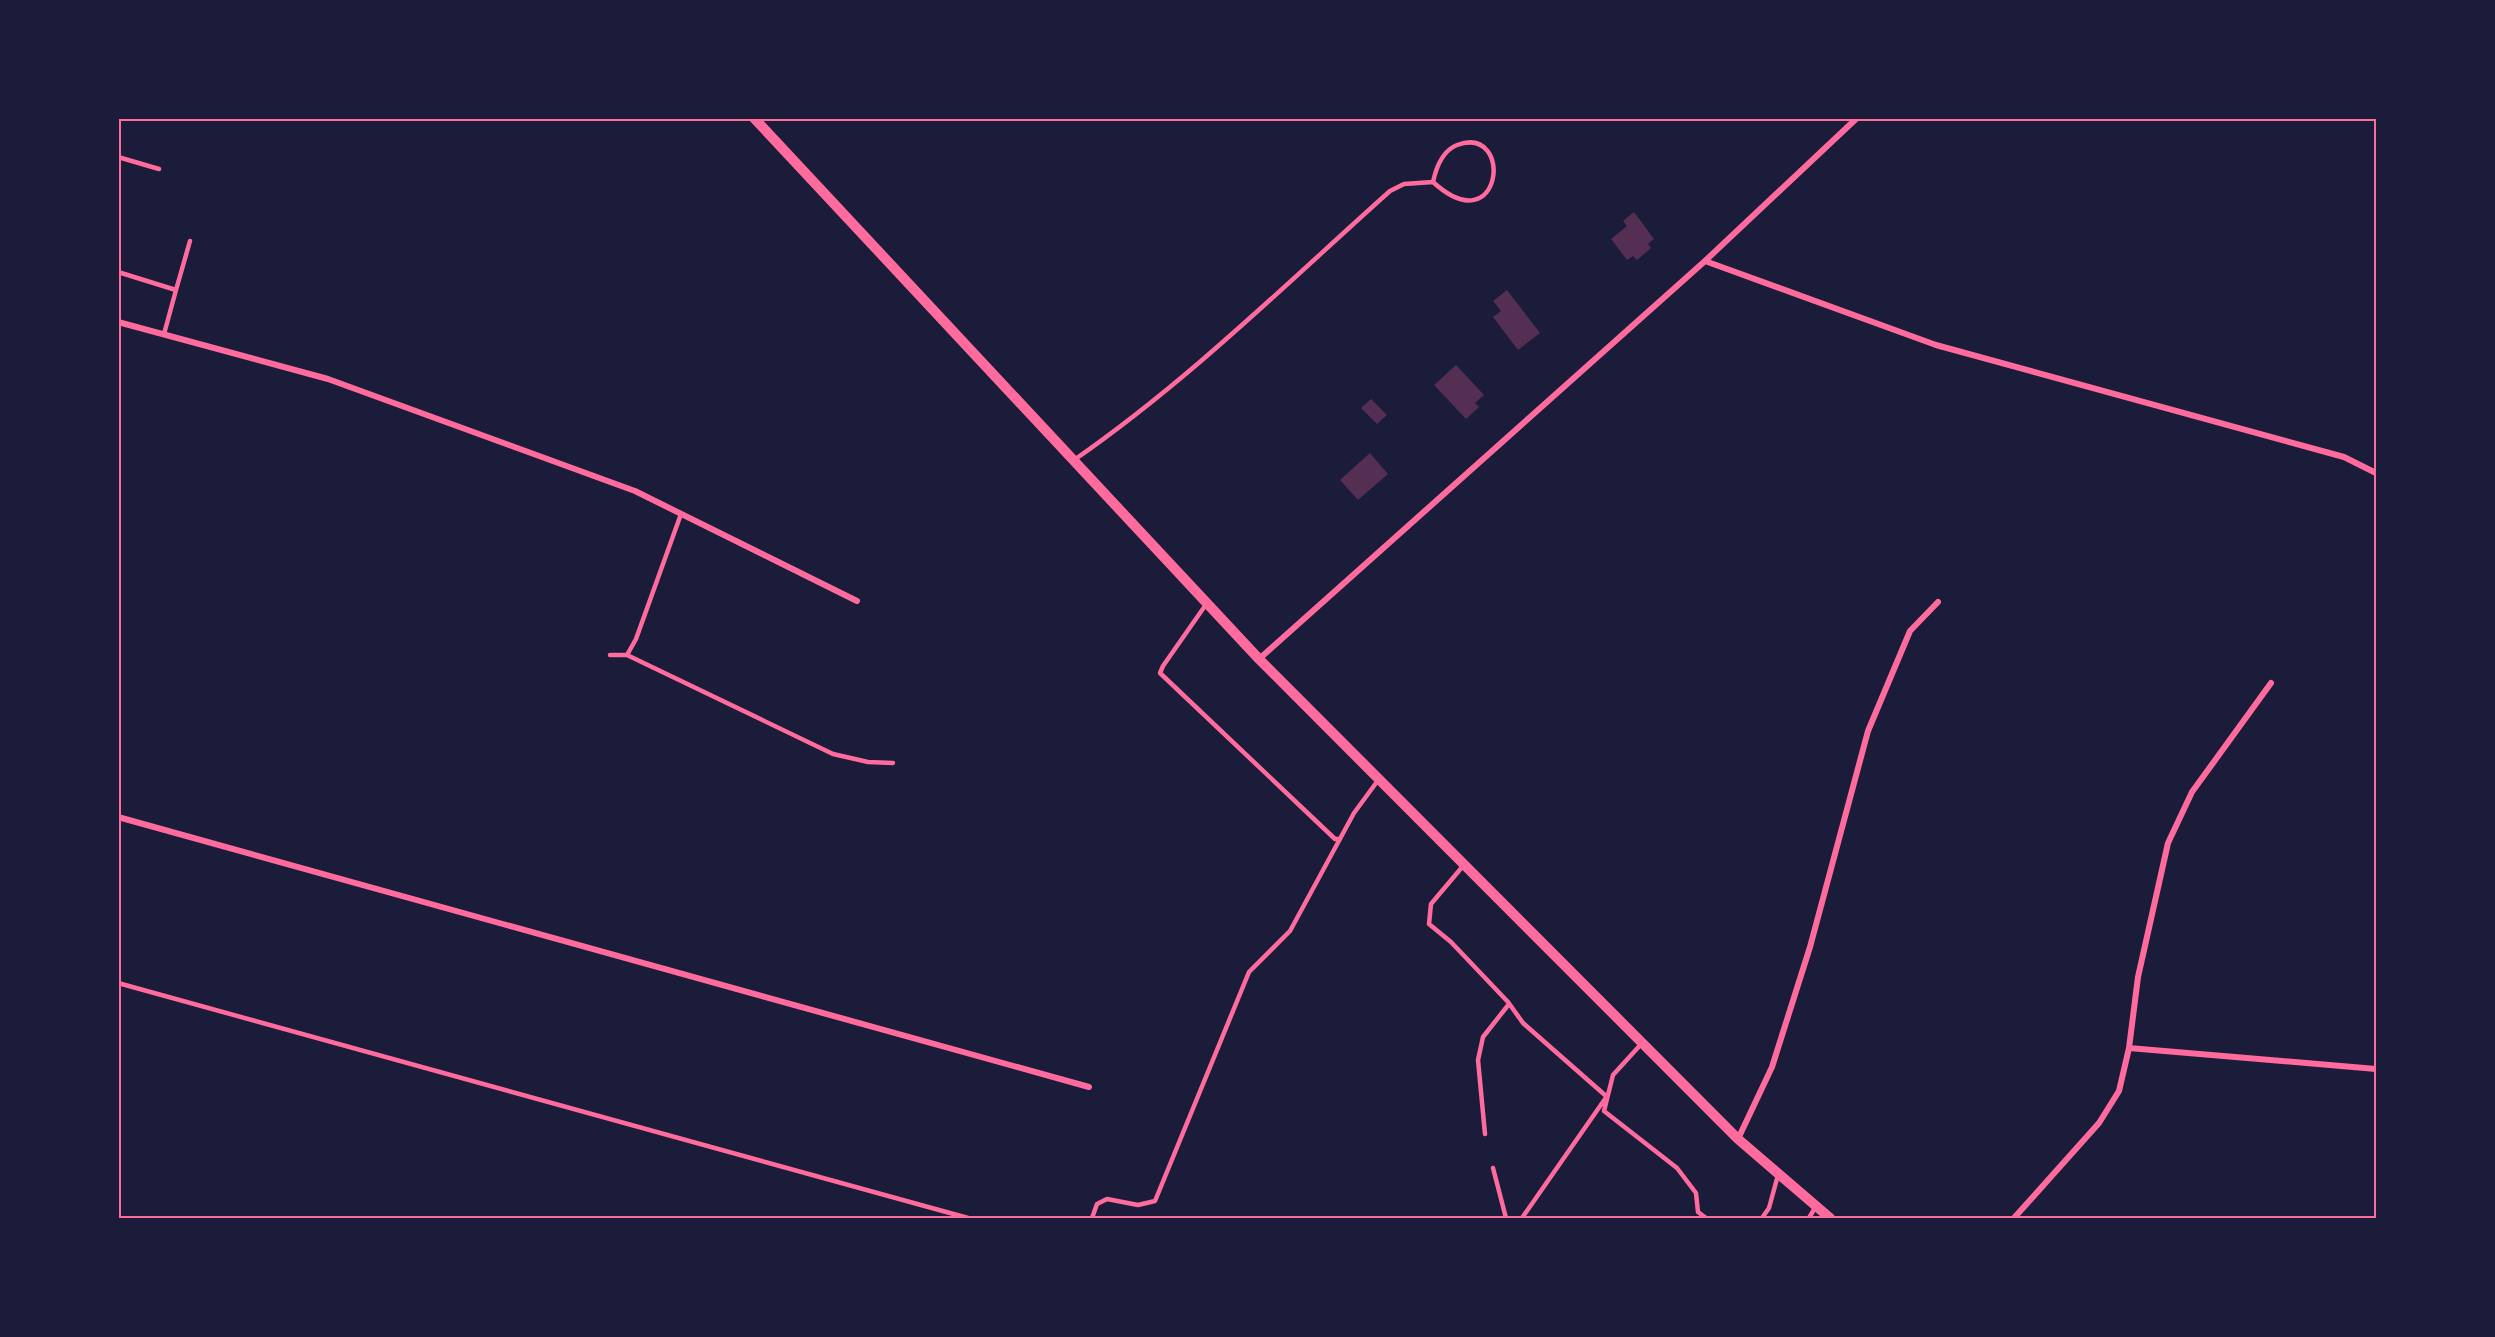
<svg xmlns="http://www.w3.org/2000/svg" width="2495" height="1337" font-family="Rubik,sans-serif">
<rect width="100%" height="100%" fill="#1b1b3a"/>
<path fill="#542f53" d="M 1634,212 L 1654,239 L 1648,244 L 1651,248 L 1637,260 L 1633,256 L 1627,260 L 1611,239 L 1627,226 L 1623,221 Z
M 1507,290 L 1540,333 L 1518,350 L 1493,317 L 1501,311 L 1493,301 Z
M 1456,365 L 1484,395 L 1475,403 L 1479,407 L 1466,419 L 1434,385 Z
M 1371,399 L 1387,415 L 1377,424 L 1361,408 Z
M 1370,453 L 1388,474 L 1358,500 L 1340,480 Z"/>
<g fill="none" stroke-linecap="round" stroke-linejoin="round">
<path stroke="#ff6b9d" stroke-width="4.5" d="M 118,157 L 159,169
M 118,272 L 176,290 L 164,334
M 176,290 L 190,241
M 1074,460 C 1188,381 1287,283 1390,191 L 1404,184 L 1433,182 C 1502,245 1515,124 1457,145 C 1442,151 1436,168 1433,182
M 1207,603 L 1163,666 L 1160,673 L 1335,839 L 1340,839
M 610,655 L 627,655 L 636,639 L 681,514
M 627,655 L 833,754 L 868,762 L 893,763
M 1463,866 L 1431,904 L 1429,924 L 1451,942 L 1508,1002 L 1523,1023 L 1606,1096
M 118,983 L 968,1218
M 1643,1042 L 1613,1075 L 1604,1111 L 1677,1168 L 1696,1193 L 1698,1212 L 1706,1218
M 1485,1134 L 1478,1060 L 1483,1037 L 1509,1004
M 1493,1168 L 1506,1218
M 1092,1218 L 1097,1204 L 1107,1199 L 1138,1205 L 1155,1201 L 1249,972 L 1290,931 L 1354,813 L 1379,779
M 1522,1218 L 1605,1099
M 1762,1218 L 1769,1208 L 1778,1175
M 1809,1218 L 1816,1206"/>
<path stroke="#ff6b9d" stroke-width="6" d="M 1705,261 L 1936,345 L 2344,457 L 2376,473
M 118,322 L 328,379 L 635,491 L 857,601
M 1259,659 L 1705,261 L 1857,118
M 118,817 L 1089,1087
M 2129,1048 L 2376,1069
M 1738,1139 L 1772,1067 L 1810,947 L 1868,731 L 1910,631 L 1938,602
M 2014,1218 L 2099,1123 L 2119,1091 L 2129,1048 L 2138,977 L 2168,843 L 2192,792 L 2271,683"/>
<path stroke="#ff6b9d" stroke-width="10" d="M 754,118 L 1259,659 L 1738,1139 L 1830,1218"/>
</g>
<rect width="2495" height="1337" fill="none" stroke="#1b1b3a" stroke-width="240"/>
<rect x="120" y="120" width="2255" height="1097" fill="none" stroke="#ff6b9d" stroke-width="2"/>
</svg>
